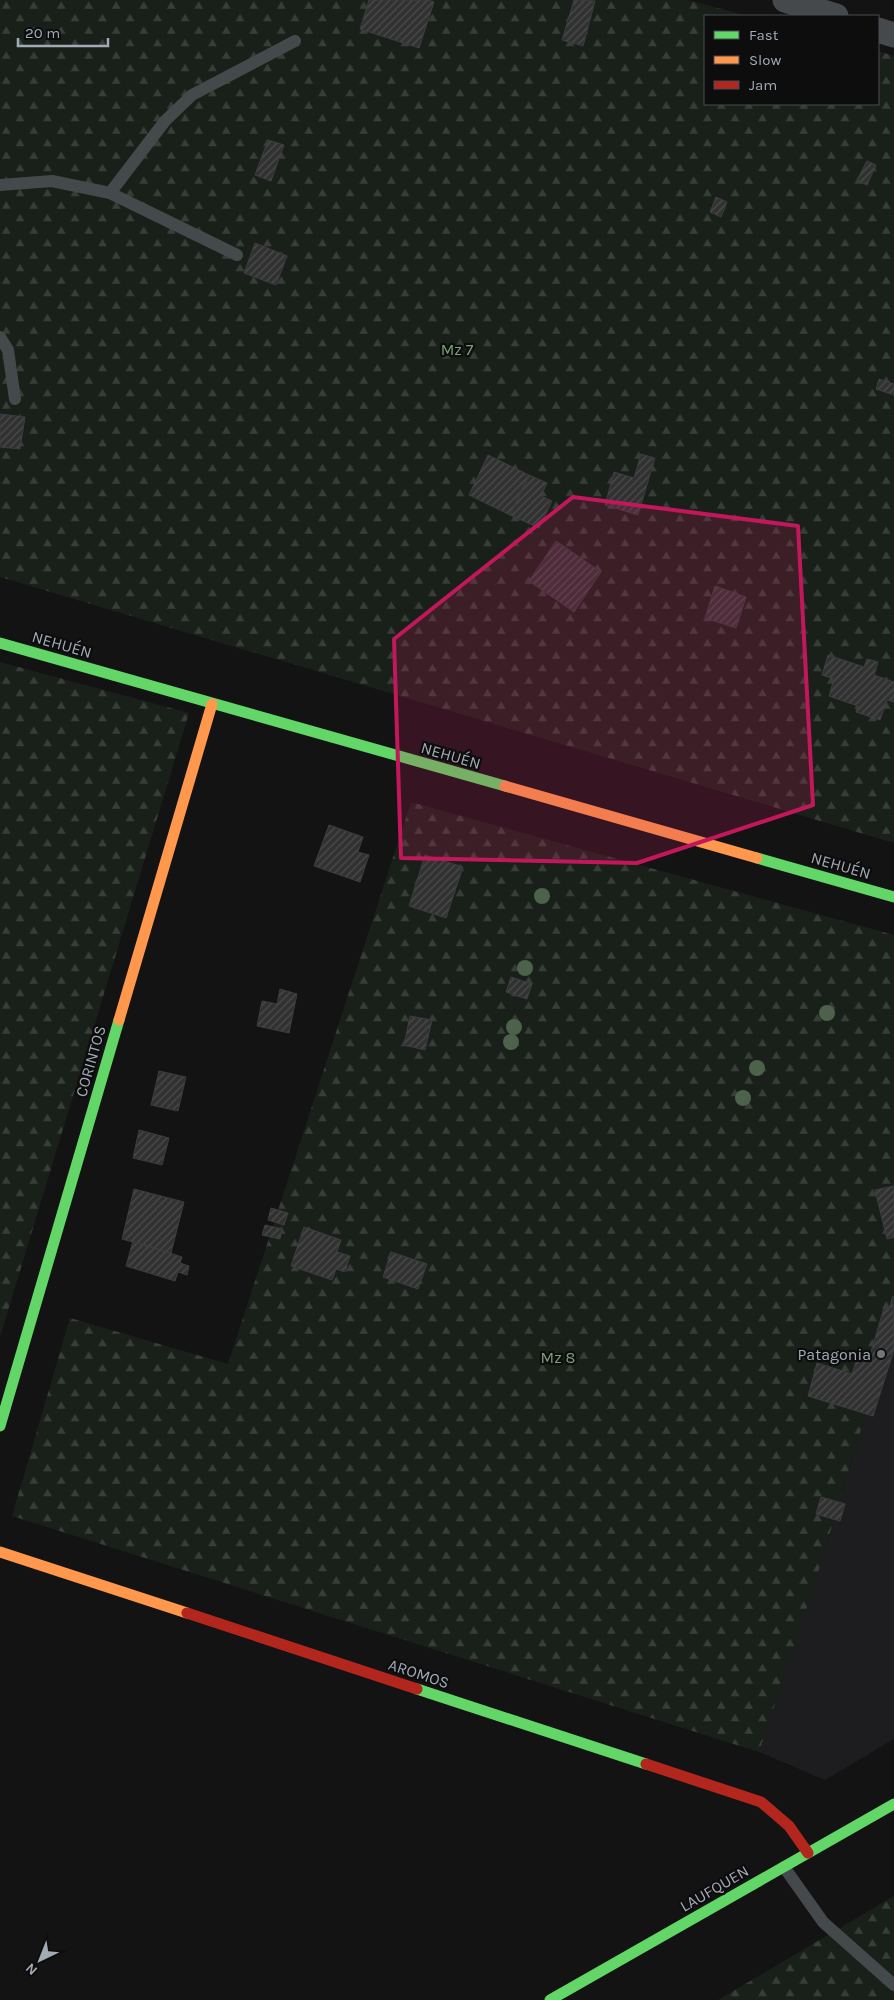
<svg xmlns="http://www.w3.org/2000/svg" width="894" height="2000" font-family="Karla,sans-serif">
	<style>
		.built { fill: #1d1d1f }
		.forest { fill: url(#forest-firs) }
		.building { fill: url(#building-hatch); stroke: #3b3d3f }
		.lines { fill: none; stroke-linecap: round; stroke-linejoin: round }
		.lane { stroke: #46494c; stroke-width: 12 }
		.street { stroke: #46494c; stroke-width: 25 }
		.fast { stroke: #63d668; stroke-width: 11 }
		.slow { stroke: #ff974d; stroke-width: 11 }
		.jam { stroke: #b3261e; stroke-width: 11 }
		.tree { fill: #4c624a }
		.marked { fill: #c2185b; fill-opacity: 0.2; stroke: #c2185b; stroke-width: 4; stroke-linejoin: round }
		.poi-dot { fill: #70767c; stroke: #0d0d0e; stroke-width: 2 }
		.labels { text-anchor: middle; stroke-width: 4.5; stroke-linejoin: round; paint-order: stroke }
		.park-label { font-size: 16px; fill: #7ba277; stroke: #0d0d0e }
		.street-label { font-size: 16px; fill: #a2abb5; stroke: #0d0d0e }
		.poi-label { font-size: 16px; fill: #a2abb5; stroke: #0d0d0e; text-anchor: end }
	</style>
	<defs>
		<pattern id="forest-firs" width="22" height="20" patternUnits="userSpaceOnUse" patternTransform="scale(1.25)"><rect width="22" height="20" fill="#192019"/><path d="M5 1l3.5 6h-7zM16 11l3.5 6h-7z" fill="#373e38"/></pattern>
		<pattern id="building-hatch" width="6" height="6" patternUnits="userSpaceOnUse" patternTransform="scale(1.25)"><rect width="6" height="6" fill="#313132"/><path d="M-1 1l2-2M0 6l6-6M5 7l2-2" fill="none" stroke="#4c4c4d"/></pattern>
	</defs>
	<rect width="100%" height="100%" fill="#131313"/>
	<path class="built" d="M 894,1320 L 894,1739 L 825,1780 L 759,1752 L 814,1586 Z"/>
	<path class="forest" d="M 0,0 L 688,0 L 748,16 L 705,16 L 705,104 L 878,104 L 878,51 L 894,56 L 894,843 L 0,577 Z
		M 0,662 L 189,713 L 0,1337 Z
		M 411,802 L 894,935 L 894,1320 L 814,1586 L 759,1752 L 12,1516 L 70,1318 L 228,1364 Z
		M 894,1896 L 894,2000 L 718,2000 Z"/>
	<path class="building" d="M 369,0 L 428,0 L 434,2 L 419,48 L 360,29 Z
		M 574,0 L 595,1 L 583,46 L 562,40 Z
		M 268,140 L 284,145 L 271,181 L 255,175 Z
		M 867,161 L 876,165 L 867,185 L 857,180 Z
		M 716,197 L 727,202 L 721,217 L 710,212 Z
		M 255,243 L 287,256 L 276,285 L 244,273 Z
		M 879,379 L 894,384 L 894,395 L 876,389 Z
		M 0,414 L 25,417 L 20,449 L 0,447 Z
		M 641,454 L 655,458 L 638,515 L 605,505 L 614,472 L 634,478 Z
		M 488,455 L 529,475 L 510,515 L 469,495 Z
		M 529,475 L 547,483 L 541,496 L 552,501 L 539,528 L 510,515 Z
		M 556,541 L 601,572 L 574,612 L 529,581 Z
		M 715,586 L 746,597 L 736,628 L 705,618 Z
		M 828,655 L 864,667 L 867,659 L 878,662 L 874,675 L 894,682 L 894,702 L 887,700 L 880,720 L 856,712 L 858,706 L 829,696 L 834,679 L 822,675 Z
		M 329,825 L 363,837 L 358,852 L 369,855 L 360,882 L 314,866 Z
		M 425,855 L 463,867 L 446,918 L 409,906 Z
		M 511,977 L 532,984 L 527,999 L 506,992 Z
		M 280,989 L 297,994 L 289,1033 L 257,1026 L 262,1001 L 277,1004 Z
		M 410,1016 L 432,1020 L 425,1050 L 404,1045 Z
		M 159,1071 L 186,1077 L 178,1111 L 151,1105 Z
		M 139,1130 L 169,1138 L 162,1165 L 133,1158 Z
		M 894,1186 L 894,1237 L 887,1239 L 875,1190 Z
		M 134,1189 L 184,1202 L 171,1253 L 122,1239 Z
		M 271,1208 L 288,1213 L 284,1225 L 268,1220 Z
		M 265,1225 L 282,1229 L 280,1239 L 262,1235 Z
		M 304,1227 L 341,1240 L 337,1252 L 350,1256 L 345,1272 L 336,1269 L 332,1280 L 291,1266 Z
		M 133,1241 L 182,1257 L 180,1263 L 189,1266 L 187,1275 L 178,1272 L 175,1281 L 126,1266 Z
		M 391,1252 L 427,1264 L 418,1289 L 383,1277 Z
		M 893,1296 L 894,1350 L 873,1416 L 808,1396 L 817,1363 L 852,1374 L 857,1358 L 868,1362 L 884,1308 L 889,1309 Z
		M 821,1497 L 845,1504 L 840,1521 L 816,1514 Z"/>
	<g class="lines">
		<path class="lane" d="M 0,185 L 52,181 L 110,193 L 237,255
			M 110,193 L 165,121 L 192,95 L 295,41
			M 0,337 L 8,350 L 15,399
			M 784,1867 L 823,1922 L 894,1985"/>
		<path class="street" d="M 785,0 L 836,16
			M 878,30 L 894,35"/>
		<path class="fast" d="M 0,643 L 505,786
			M 757,858 L 894,897
			M 0,1426 L 119,1020
			M 417,1689 L 646,1764
			M 550,2000 L 894,1804"/>
		<path class="slow" d="M 505,786 L 757,858
			M 119,1020 L 212,704
			M 0,1552 L 187,1613"/>
		<path class="jam" d="M 187,1613 L 417,1689
			M 646,1764 L 761,1802 L 789,1826 L 808,1853"/>
	</g>
	<g class="tree">
		<circle cx="542" cy="896" r="8"/>
		<circle cx="525" cy="968" r="8"/>
		<circle cx="827" cy="1013" r="8"/>
		<circle cx="514" cy="1027" r="8"/>
		<circle cx="511" cy="1042" r="8"/>
		<circle cx="757" cy="1068" r="8"/>
		<circle cx="743" cy="1098" r="8"/>
	</g>
	<path class="marked" d="M 573,497 L 798,526 L 813,805 L 637,863 L 401,858 L 394,639 Z"/>
	<circle class="poi-dot" cx="881" cy="1354" r="5"/>
	<g class="labels">
		<g class="park-label">
			<text x="457" y="355">Mz 7</text>
			<text x="558" y="1363">Mz 8</text>
		</g>
		<g class="street-label">
			<text transform="translate(62 644) rotate(16)" y="6">NEHUÉN</text>
			<text transform="translate(451 755) rotate(16)" y="6">NEHUÉN</text>
			<text transform="translate(841 865) rotate(16)" y="6">NEHUÉN</text>
			<text transform="translate(90 1061) rotate(-74)" y="6">CORINTOS</text>
			<text transform="translate(419 1673) rotate(18)" y="6">AROMOS</text>
			<text transform="translate(714 1888) rotate(-30)" y="6">LAUFQUEN</text>
		</g>
		<g class="poi-label">
			<text x="871" y="1360">Patagonia</text>
		</g>
	</g>
	<rect x="704" y="15" width="175" height="90" fill="#0d0d0e" stroke="#494c51"/>
	<rect x="714" y="31" width="25" height="8" fill="#63d668" stroke="#494c51"/>
	<text x="749" y="40" font-size="15" fill="#a2abb5">Fast</text>
	<rect x="714" y="56" width="25" height="8" fill="#ff974d" stroke="#494c51"/>
	<text x="749" y="65" font-size="15" fill="#a2abb5">Slow</text>
	<rect x="714" y="81" width="25" height="8" fill="#b3261e" stroke="#494c51"/>
	<text x="749" y="90" font-size="15" fill="#a2abb5">Jam</text>
	<g transform="translate(40 1960) rotate(223)" stroke="#0d0d0e" stroke-width="4" paint-order="stroke">
	<path d="M0-4L9 19L0 12L-9 19Z" fill="#a2abb5"/>
	<text y="-8" font-size="14" font-weight="bold" text-anchor="middle" fill="#a2abb5">N</text>
	</g>
	<path d="M18 38v8h90v-8" fill="none" stroke="#a2abb5" stroke-width="2.5"/>
	<text x="25" y="38" font-size="15" fill="#a2abb5" stroke="#0d0d0e" stroke-width="4" paint-order="stroke">20 m</text>
</svg>
